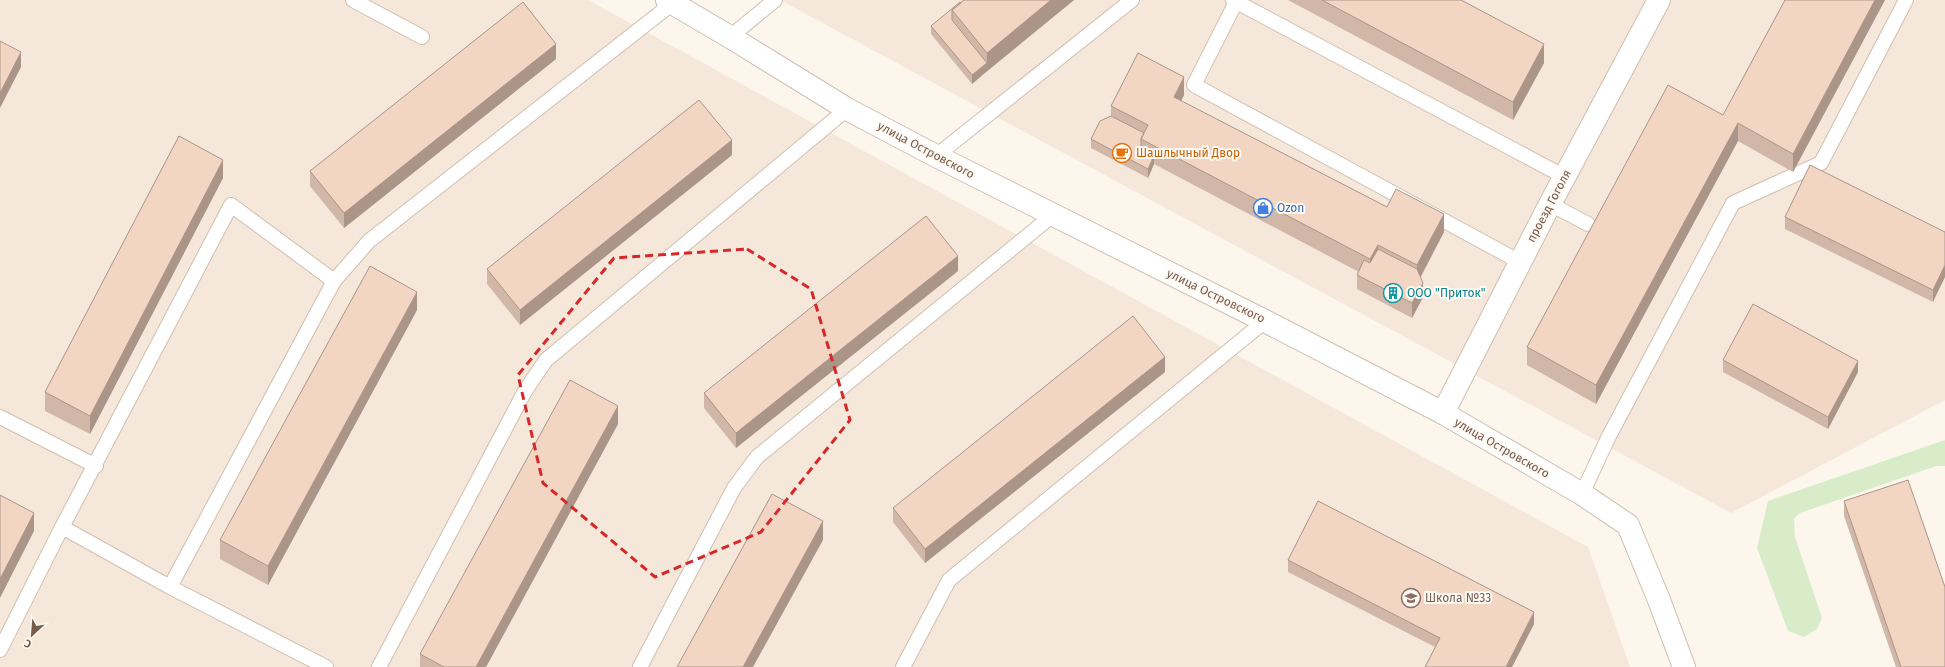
<svg xmlns="http://www.w3.org/2000/svg" width="1945" height="667" font-family="'Fira Sans',sans-serif">
	<style>
		.residential { fill: #f5e8da }
		.green { fill: #d8ecc9 }
		.lines { fill: none; stroke-linecap: round; stroke-linejoin: round }
		.service-casing { stroke: #d1beb0; stroke-width: 16 }
		.minor-casing { stroke: #d1beb0; stroke-width: 24 }
		.tertiary-casing { stroke: #d1beb0; stroke-width: 24 }
		.service { stroke: #fff; stroke-width: 14 }
		.minor { stroke: #fff; stroke-width: 22 }
		.tertiary { stroke: #fff; stroke-width: 22 }
		.wall { fill: #d1b7a8 }
		.shaded-wall { fill: #aa9588 }
		.building { fill: #f3d5c3; stroke: #aa9588 }
		.marked { fill: none; stroke: #d62828; stroke-width: 3; stroke-dasharray: 8 5; stroke-linejoin: round }
		.labels { text-anchor: middle; stroke-width: 4; stroke-linejoin: round; paint-order: stroke }
		.street-label { font-size: 12px; fill: #7a5c4d; stroke: #fffaf3 }
		.food-label { font-size: 12px; fill: #c56008; stroke: #fffaf3; text-anchor: start }
		.shop-label { font-size: 12px; fill: #366cbe; stroke: #fffaf3; text-anchor: start }
		.culture-label { font-size: 12px; fill: #0d838f; stroke: #fffaf3; text-anchor: start }
		.education-label { font-size: 12px; fill: #785e54; stroke: #fffaf3; text-anchor: start }
	</style>
	<rect width="100%" height="100%" fill="#fdf6ec"/>
	<path class="residential" d="M 0,0 L 588,0 L 1588,547 L 1630,667 L 0,667 Z
		M 780,0 L 1945,0 L 1945,400 L 1731,513 Z"/>
	<path class="green" d="M 1945,440 L 1945,466 L 1936,466 L 1800,513 L 1794,519 L 1795,537 L 1822,618 L 1817,629 L 1804,637 L 1788,631 L 1757,548 L 1768,501 Z"/>
	<g class="lines">
		<defs>
			<path id="service" d="M 353,0 L 422,37
				M 1233,0 L 1565,177
				M 1236,2 L 1194,85 L 1520,262
				M 730,37 L 775,0
				M 936,156 L 1132,0
				M 1550,204 L 1588,224
				M 0,417 L 96,466
				M 1582,494 L 1608,438 L 1733,203 L 1821,163 L 1906,0
				M 170,587 L 334,281 L 369,241 L 673,3
				M 0,650 L 62,527
				M 326,667 L 170,587 L 62,527 L 231,205 L 334,281
				M 379,667 L 525,391 L 546,360 L 847,109
				M 640,667 L 734,488 L 757,457 L 1053,215
				M 903,667 L 949,580 L 1265,321"/>
			<path id="minor" d="M 1443,413 L 1550,204 L 1659,0"/>
			<path id="tertiary" d="M 667,0 L 730,37 L 847,109 L 936,156 L 1265,321 L 1443,413 L 1582,494 L 1628,525 L 1659,600 L 1684,667"/>
		</defs>
		<use href="#service" class="service-casing"/>
		<use href="#minor" class="minor-casing"/>
		<use href="#tertiary" class="tertiary-casing"/>
		<use href="#service" class="service"/>
		<use href="#minor" class="minor"/>
		<use href="#tertiary" class="tertiary"/>
	</g>
	<path class="wall" d="M 964,0 L 1074,0 L 972,84 L 931,34 L 931,26 Z
		M 1288,0 L 1461,0 L 1544,63 L 1513,120 Z
		M 1785,0 L 1885,0 L 1793,172 L 1738,141 L 1596,404 L 1527,365 L 1527,347 L 1723,115 Z
		M 556,59 L 344,228 L 310,186 L 310,171 Z
		M 1184,95 L 1181,101 L 1387,207 L 1444,232 L 1421,277 L 1423,297 L 1412,318 L 1357,289 L 1357,275 L 1359,272 L 1154,164 L 1148,178 L 1091,148 L 1091,139 L 1111,116 L 1111,106 Z
		M 732,155 L 520,325 L 487,284 L 487,269 Z
		M 223,178 L 90,434 L 45,411 L 45,392 Z
		M 1785,217 L 1945,232 L 1933,302 L 1785,229 Z
		M 958,271 L 736,448 L 704,408 L 704,393 Z
		M 417,310 L 268,585 L 220,559 L 220,540 Z
		M 1723,360 L 1858,372 L 1828,429 L 1723,372 Z
		M 1165,372 L 925,563 L 893,522 L 893,508 Z
		M 618,424 L 486,667 L 420,667 L 420,654 Z
		M 1844,501 L 1945,667 L 1896,667 L 1844,516 Z
		M 1288,560 L 1534,624 L 1512,667 L 1425,667 L 1435,647 L 1288,572 Z"/>
	<path class="shaded-wall" d="M 1051,0 L 1074,0 L 987,71 L 987,53 Z
		M 1875,0 L 1885,0 L 1793,172 L 1793,154 Z
		M 556,44 L 556,59 L 344,228 L 344,213 Z
		M 1544,44 L 1544,63 L 1513,120 L 1513,102 Z
		M 21,52 L 21,67 L 0,108 L 0,93 Z
		M 987,63 L 987,71 L 972,84 L 972,75 Z
		M 1184,77 L 1184,95 L 1174,115 L 1174,97 Z
		M 1738,123 L 1738,141 L 1596,404 L 1596,385 Z
		M 732,140 L 732,155 L 520,325 L 520,310 Z
		M 1154,156 L 1154,164 L 1148,178 L 1148,169 Z
		M 223,160 L 223,178 L 90,434 L 90,416 Z
		M 1444,214 L 1444,232 L 1417,283 L 1417,265 Z
		M 1378,245 L 1378,263 L 1370,278 L 1370,259 Z
		M 958,256 L 958,271 L 736,448 L 736,433 Z
		M 1945,265 L 1945,277 L 1933,302 L 1933,290 Z
		M 1423,283 L 1423,297 L 1412,318 L 1412,303 Z
		M 417,292 L 417,310 L 268,585 L 268,566 Z
		M 1165,357 L 1165,372 L 925,563 L 925,549 Z
		M 1858,361 L 1858,372 L 1828,429 L 1828,417 Z
		M 618,406 L 618,424 L 486,667 L 476,667 Z
		M 34,513 L 34,531 L 0,598 L 0,579 Z
		M 823,521 L 823,540 L 753,667 L 743,667 Z
		M 1534,612 L 1534,624 L 1512,667 L 1506,667 Z"/>
	<path class="building" d="M 964,0 L 1051,0 L 987,53 L 952,10 Z
		M 1322,0 L 1461,0 L 1544,44 L 1513,102 Z
		M 1785,0 L 1875,0 L 1793,154 L 1738,123 L 1596,385 L 1527,347 L 1668,85 L 1723,115 Z
		M 523,2 L 556,44 L 344,213 L 310,171 Z
		M 960,2 L 961,3 L 952,10 L 952,20 L 987,63 L 972,75 L 931,26 Z
		M 0,41 L 21,52 L 0,93 Z
		M 1138,53 L 1184,77 L 1174,97 L 1387,207 L 1396,189 L 1444,214 L 1417,265 L 1378,245 L 1370,259 L 1141,139 L 1148,125 L 1111,106 Z
		M 699,100 L 732,140 L 520,310 L 487,269 Z
		M 1111,116 L 1144,133 L 1141,139 L 1141,149 L 1154,156 L 1148,169 L 1091,139 L 1100,121 Z
		M 179,136 L 223,160 L 90,416 L 45,392 Z
		M 1810,165 L 1945,232 L 1945,265 L 1933,290 L 1785,217 Z
		M 926,216 L 958,256 L 736,433 L 704,393 Z
		M 1378,249 L 1417,269 L 1423,283 L 1412,303 L 1357,275 L 1364,260 L 1370,263 Z
		M 370,266 L 417,292 L 268,566 L 220,540 Z
		M 1753,304 L 1858,361 L 1828,417 L 1723,360 Z
		M 1133,316 L 1165,357 L 925,549 L 893,508 Z
		M 570,380 L 618,406 L 476,667 L 444,667 L 420,654 Z
		M 1908,480 L 1945,587 L 1945,667 L 1901,667 L 1844,501 Z
		M 772,494 L 823,521 L 743,667 L 677,667 Z
		M 0,495 L 34,513 L 0,579 Z
		M 1318,501 L 1534,612 L 1506,667 L 1425,667 L 1440,638 L 1288,560 Z"/>
	<path class="marked" d="M 747,249 L 811,289 L 850,420 L 761,532 L 655,577 L 543,483 L 518,375 L 614,258 Z"/>
	<defs>
		<symbol id="cafe-ring" viewBox="-11 -11 22 22"><circle r="9.5" fill="#fffaf3" stroke="#e8710a" stroke-width="1.5"/><path d="M-5.5-4.5H6V0H3Q3 3.5 0 3.5H-2.5Q-5.5 3.5-5.5 0ZM3-3.2v2h1.7v-2ZM-6 4.5H4V6H-6Z" fill="#e8710a"/></symbol>
		<symbol id="shop-ring" viewBox="-11 -11 22 22"><circle r="9.5" fill="#fffaf3" stroke="#3f7fe0" stroke-width="1.5"/><path d="M-5-2.5h2.3a2.7 3.5 0 0 1 5.4 0H5L5.5 6h-11ZM-1.5-2.5h3a1.5 2.3 0 0 0-3 0Z" fill="#3f7fe0"/></symbol>
		<symbol id="building-ring" viewBox="-11 -11 22 22"><circle r="9.5" fill="#fffaf3" stroke="#0f9aa8" stroke-width="1.5"/><path d="M-4-6H4V6H1V3H-1V6H-4ZM-2.5-4.3h1.7v1.8h-1.7ZM.8-4.3h1.7v1.8H.8ZM-2.5-1h1.7V.8h-1.7ZM.8-1h1.7V.8H.8Z" fill="#0f9aa8"/></symbol>
		<symbol id="school-ring" viewBox="-11 -11 22 22"><circle r="9.5" fill="#fffaf3" stroke="#8d6e63" stroke-width="1.5"/><path d="M0-5L7-2L0 1L-7-2ZM-4 1L0 2.5L4 1V4Q0 6-4 4Z" fill="#8d6e63"/></symbol>
	</defs>
	<g fill-rule="evenodd">
		<use href="#cafe-ring" x="1111" y="142" width="22" height="22"/>
		<use href="#shop-ring" x="1252" y="197" width="22" height="22"/>
		<use href="#building-ring" x="1382" y="282" width="22" height="22"/>
		<use href="#school-ring" x="1400" y="587" width="22" height="22"/>
	</g>
	<g class="labels">
		<g class="street-label">
			<text transform="translate(926 150) rotate(28)" y="4">улица Островского</text>
			<text transform="translate(1549 206) rotate(-62)" y="4">проезд Гоголя</text>
			<text transform="translate(1216 296) rotate(26)" y="4">улица Островского</text>
			<text transform="translate(1502 448) rotate(30)" y="4">улица Островского</text>
		</g>
		<g class="food-label">
			<text x="1136" y="157">Шашлычный Двор</text>
		</g>
		<g class="shop-label">
			<text x="1277" y="212">Ozon</text>
		</g>
		<g class="culture-label">
			<text x="1407" y="297">ООО "Приток"</text>
		</g>
		<g class="education-label">
			<text x="1425" y="602">Школа №33</text>
		</g>
	</g>
	<g transform="translate(32 635) rotate(206)" stroke="#fffaf3" stroke-width="3" paint-order="stroke">
	<path d="M0-3L7 15L0 10L-7 15Z" fill="#7a5c4d"/>
	<text y="-6" font-size="11" font-weight="bold" text-anchor="middle" fill="#7a5c4d">С</text>
	</g>
</svg>
